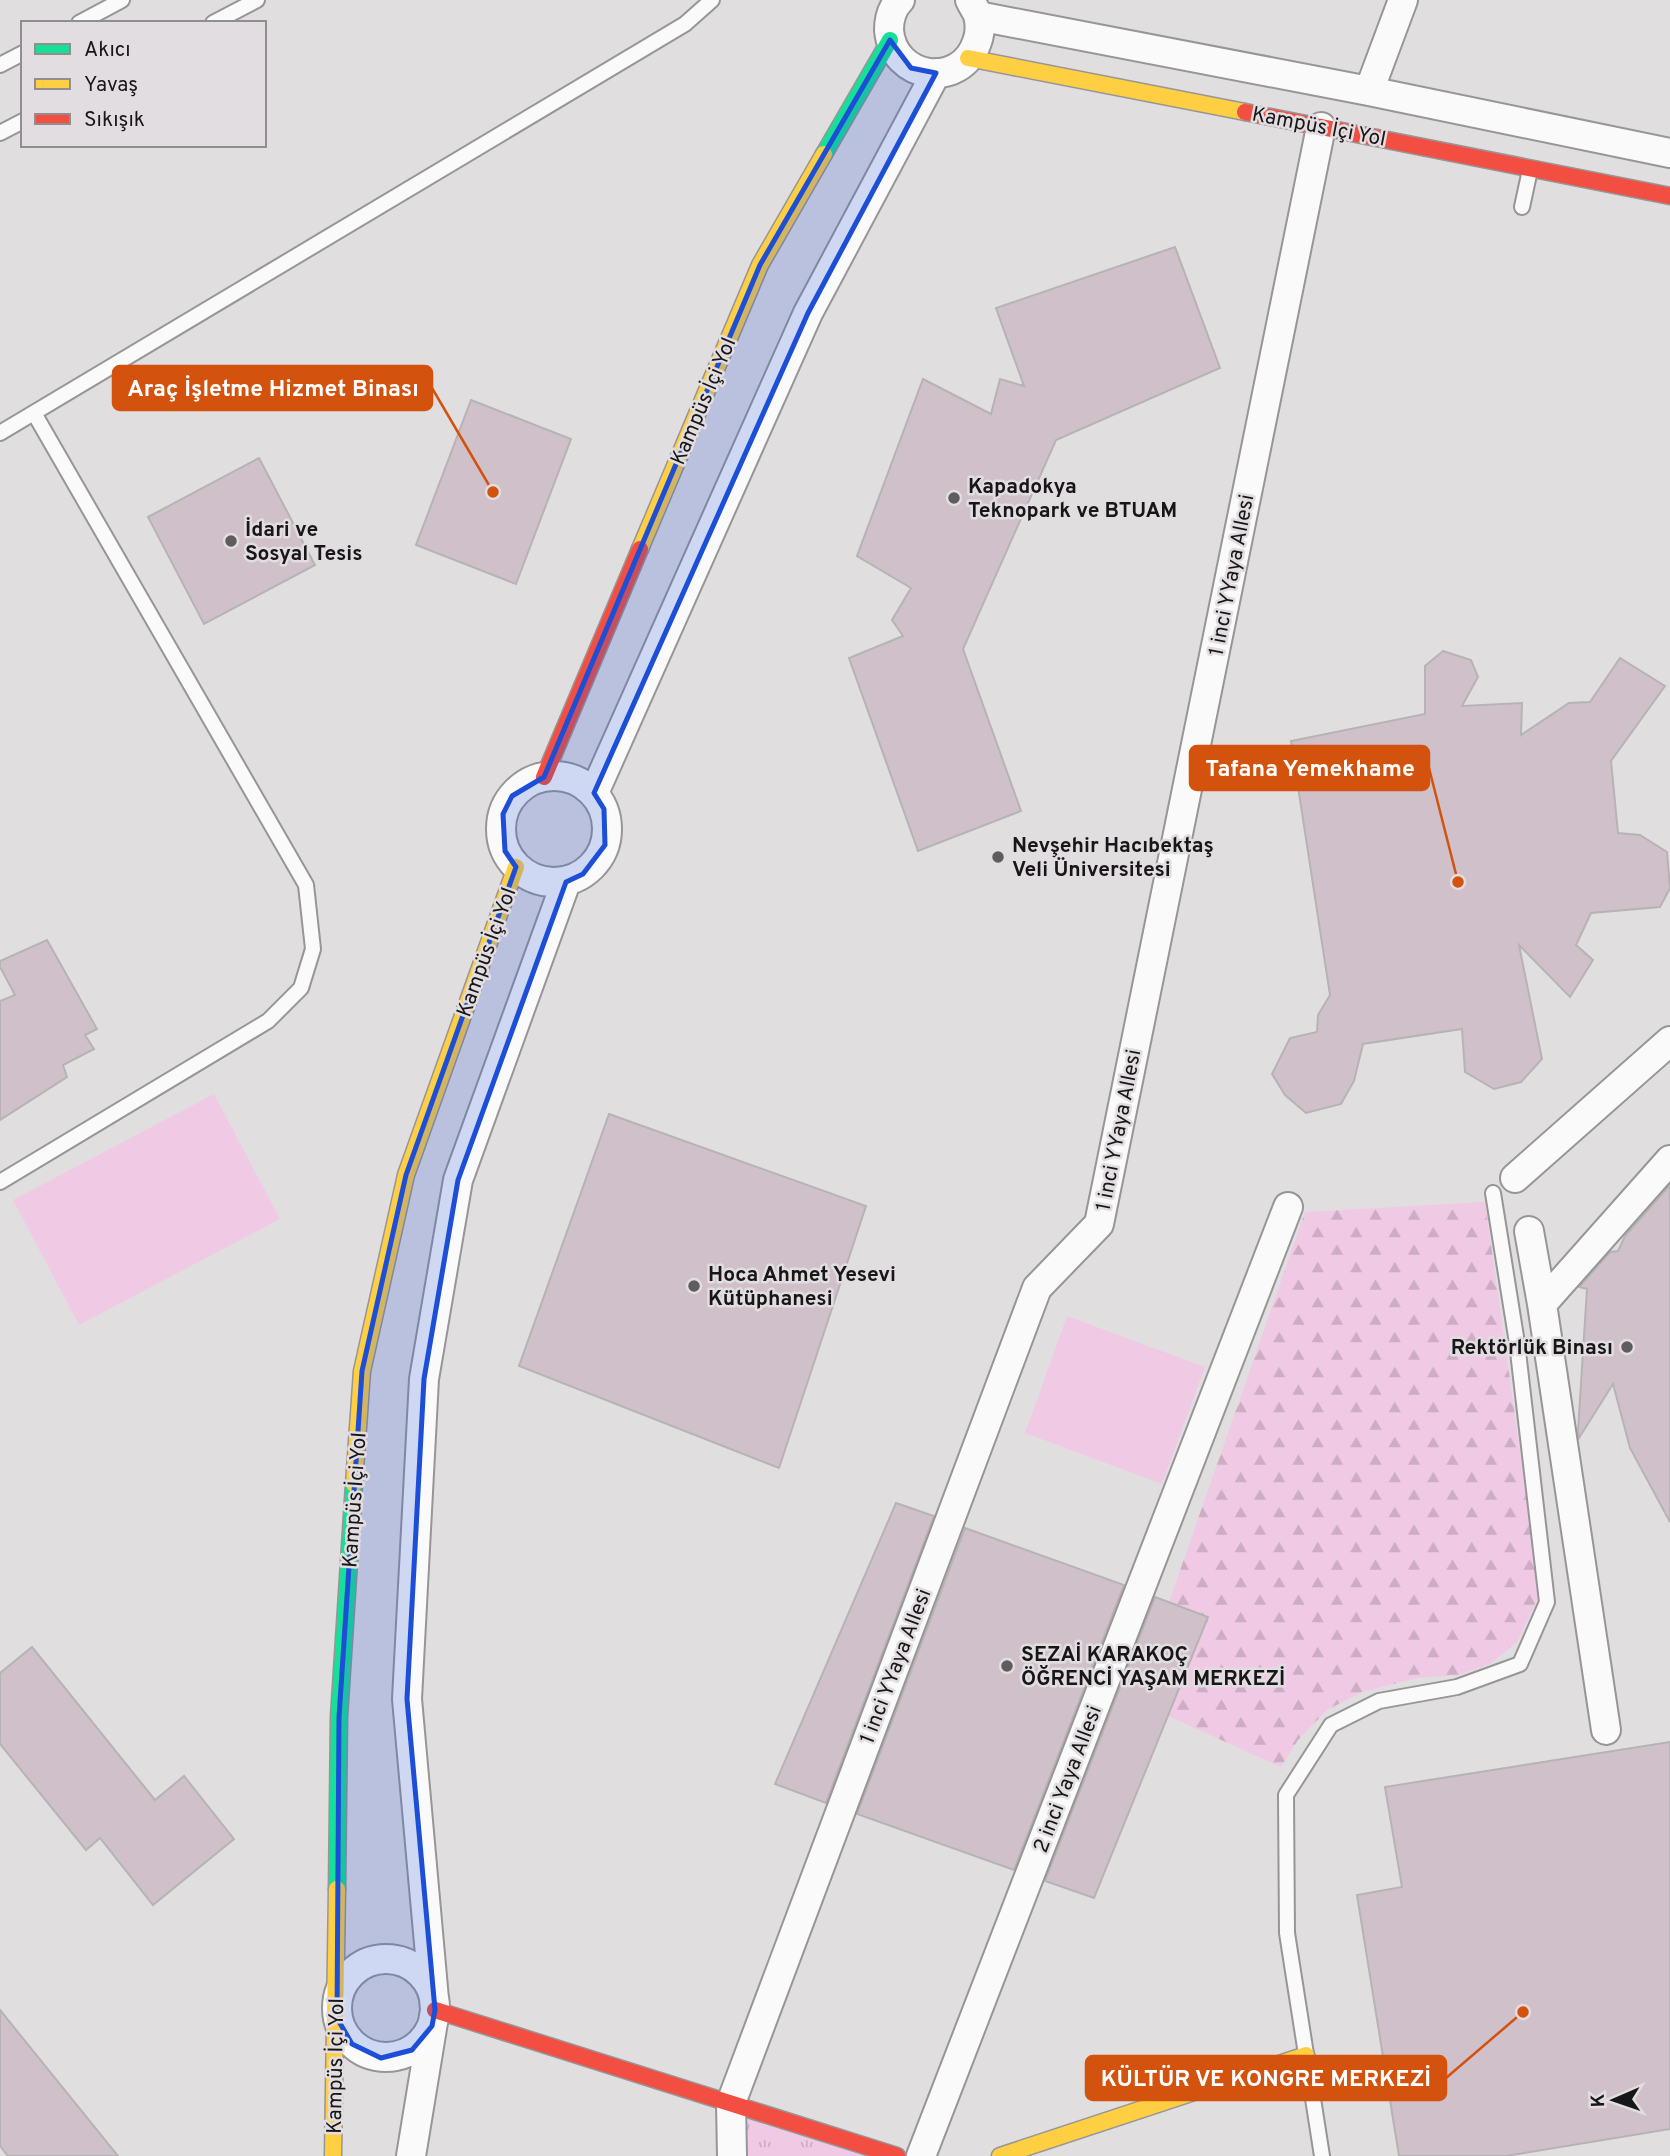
<svg xmlns="http://www.w3.org/2000/svg" width="1670" height="2156" font-family="Overpass,sans-serif">
	<style>
		.grass { fill: url(#grass-tufts) }
		.forest { fill: url(#forest-firs) }
		.garden { fill: #f0cae4 }
		.building { fill: #cfc0ca; stroke: #b6b3b5; stroke-width: 2 }
		.lines { fill: none; stroke-linecap: round; stroke-linejoin: round }
		.lane-casing { stroke: #989597; stroke-width: 18 }
		.street-casing { stroke: #989597; stroke-width: 32 }
		.fast-casing { stroke: #989597; stroke-width: 19 }
		.slow-casing { stroke: #989597; stroke-width: 19 }
		.jam-casing { stroke: #989597; stroke-width: 19 }
		.lane { stroke: #fafafa; stroke-width: 14 }
		.street { stroke: #fafafa; stroke-width: 28 }
		.fast { stroke: #16e098; stroke-width: 16 }
		.slow { stroke: #ffcf43; stroke-width: 16 }
		.jam { stroke: #f24e42; stroke-width: 16 }
		.marked { fill: #1d4ed8; fill-opacity: 0.2; stroke: #1d4ed8; stroke-width: 5; stroke-linejoin: round }
		.poi-dot { fill: #5e5c5d; stroke: #e2dde1; stroke-width: 2.5 }
		.labels { text-anchor: middle; stroke-width: 5; stroke-linejoin: round; paint-order: stroke }
		.street-label { font-size: 21px; fill: #181617; stroke: #e2dde1 }
		.poi-label { font-size: 21px; font-weight: bold; fill: #181617; stroke: #e2dde1; text-anchor: start }
		.leader { fill: none; stroke: #d3520d; stroke-width: 2.5 }
		.callout-dot { fill: #d3520d; stroke: #e2dde1; stroke-width: 2.5 }
		.callout { fill: #d3520d; stroke: #d3520d; stroke-width: 2.5 }
		.callout-label { font-size: 23px; text-anchor: middle; font-weight: bold; fill: #fff }
	</style>
	<defs>
		<pattern id="grass-tufts" width="24" height="20" patternUnits="userSpaceOnUse" patternTransform="scale(1.75)"><rect width="24" height="20" fill="#f0cae4"/><path d="M3 7l-1-3M5 7V3M7 7l1-3M15 17l-1-3M17 17v-4M19 17l1-3" fill="none" stroke="#cdadc3"/></pattern>
		<pattern id="forest-firs" width="22" height="20" patternUnits="userSpaceOnUse" patternTransform="scale(1.75)"><rect width="22" height="20" fill="#f0cae4"/><path d="M5 1l3.5 6h-7zM16 11l3.5 6h-7z" fill="#cdadc3"/></pattern>
	</defs>
	<rect width="100%" height="100%" fill="#e1dee0"/>
	<path class="grass" d="M 731,2103 L 897,2156 L 732,2156 Z"/>
	<path class="forest" d="M 1485,1202 L 1540,1594 L 1517,1642 L 1490,1664 L 1458,1675 L 1417,1678 L 1362,1692 L 1327,1710 L 1298,1740 L 1281,1767 L 1168,1716 L 1208,1617 L 1169,1602 L 1305,1212 Z"/>
	<path class="garden" d="M 214,1094 L 280,1219 L 79,1325 L 13,1200 Z
		M 1067,1316 L 1205,1367 L 1162,1484 L 1025,1433 Z"/>
	<path class="building" d="M 1175,247 L 1220,368 L 1056,440 L 963,649 L 1021,811 L 918,851 L 849,658 L 903,636 L 892,620 L 911,588 L 857,556 L 923,379 L 991,414 L 1000,379 L 1024,386 L 996,308 Z
		M 471,400 L 571,439 L 516,584 L 416,545 Z
		M 259,458 L 315,565 L 204,624 L 148,517 Z
		M 1443,651 L 1471,660 L 1478,677 L 1462,706 L 1522,703 L 1521,735 L 1569,703 L 1590,702 L 1620,658 L 1665,686 L 1611,761 L 1618,833 L 1640,835 L 1667,852 L 1670,888 L 1660,907 L 1591,913 L 1576,945 L 1593,960 L 1570,997 L 1519,945 L 1542,1059 L 1521,1082 L 1494,1089 L 1465,1072 L 1462,1029 L 1363,1044 L 1354,1081 L 1341,1104 L 1306,1113 L 1285,1095 L 1272,1074 L 1290,1038 L 1317,1032 L 1318,1015 L 1330,995 L 1291,741 L 1425,714 L 1425,666 Z
		M 47,940 L 97,1029 L 85,1035 L 94,1049 L 63,1065 L 67,1077 L 0,1120 L 0,1001 L 15,995 L 0,967 L 0,961 Z
		M 609,1114 L 866,1206 L 779,1468 L 519,1366 Z
		M 1670,1185 L 1670,1522 L 1630,1448 L 1613,1384 L 1579,1438 L 1578,1431 L 1587,1289 L 1579,1287 L 1610,1252 L 1618,1251 L 1625,1236 Z
		M 896,1503 L 934,1516 L 826,1803 L 775,1784 Z
		M 965,1528 L 1124,1585 L 1014,1870 L 857,1814 Z
		M 1155,1597 L 1208,1617 L 1094,1898 L 1045,1881 Z
		M 32,1647 L 155,1800 L 184,1776 L 234,1839 L 153,1905 L 100,1838 L 86,1850 L 0,1744 L 0,1673 Z
		M 1670,1742 L 1670,2129 L 1506,2156 L 1399,2156 L 1357,1895 L 1402,1887 L 1385,1787 Z
		M 0,2010 L 118,2156 L 8,2156 L 0,2146 Z"/>
	<g class="lines">
		<defs>
			<path id="lane" d="M 79,23 L 122,0
				M 213,23 L 257,0
				M 0,65 L 23,53
				M 0,133 L 23,121
				M 1522,207 L 1530,170
				M 0,433 L 685,24 L 712,0
				M 0,1182 L 268,1021 L 301,988 L 313,949 L 306,885 L 34,413
				M 1322,2156 L 1287,1933 L 1286,1795 L 1331,1725 L 1379,1701 L 1457,1687 L 1520,1664 L 1547,1602 L 1517,1343 L 1493,1193"/>
			<path id="street" d="M 900,0 C 892,8 889,19 889,30 C 893,80 961,90 977,42 C 980,34 980,23 978,15 C 976,10 972,5 970,0
				M 978,16 L 1369,91 L 1670,153
				M 1369,91 L 1403,0
				M501 829a53 53 0 1 1 106 0a53 53 0 1 1-106 0Z
				M 594,793 L 808,313 L 936,73
				M 1515,1178 L 1670,1041
				M 1529,1231 L 1542,1304
				M 1606,1730 L 1542,1304 L 1670,1160
				M337 2008a49 49 0 1 1 98 0a49 49 0 1 1-98 0Z
				M 411,2156 L 435,2010 L 407,1699 L 424,1379 L 458,1180 L 566,882
				M 732,2156 L 731,2103 L 1037,1288 L 1099,1224 L 1321,127
				M 921,2156 L 1288,1207"/>
			<path id="fast" d="M 824,154 L 890,40
				M 337,1889 L 339,1717 L 354,1484"/>
			<path id="slow" d="M 968,58 L 1245,112
				M 640,549 L 760,265 L 824,154
				M 354,1484 L 362,1371 L 406,1175 L 516,867
				M 333,2156 L 337,1889
				M 1000,2156 L 1306,2055"/>
			<path id="jam" d="M 1245,112 L 1670,196
				M 544,777 L 640,549
				M 435,2010 L 897,2156"/>
		</defs>
		<use href="#lane" class="lane-casing"/>
		<use href="#street" class="street-casing"/>
		<use href="#fast" class="fast-casing"/>
		<use href="#slow" class="slow-casing"/>
		<use href="#jam" class="jam-casing"/>
		<use href="#lane" class="lane"/>
		<use href="#street" class="street"/>
		<use href="#fast" class="fast"/>
		<use href="#slow" class="slow"/>
		<use href="#jam" class="jam"/>
	</g>
	<path class="marked" d="M 890,40 L 911,68 L 936,73 L 808,313 L 594,793 L 604,809 L 605,845 L 583,874 L 566,882 L 458,1180 L 424,1379 L 407,1699 L 435,2010 L 432,2026 L 412,2050 L 381,2058 L 352,2044 L 337,2018 L 339,1717 L 362,1371 L 406,1175 L 516,867 L 505,851 L 503,814 L 512,796 L 544,777 L 760,265 Z"/>
	<g class="poi-dot">
		<circle cx="954" cy="498" r="7"/>
		<circle cx="231" cy="541" r="7"/>
		<circle cx="998" cy="857" r="7"/>
		<circle cx="694" cy="1286" r="7"/>
		<circle cx="1627" cy="1347" r="7"/>
		<circle cx="1007" cy="1666" r="7"/>
	</g>
	<g class="labels">
		<g class="street-label">
			<text transform="translate(1319 126) rotate(11)" y="7">Kampüs İçi Yol</text>
			<text transform="translate(703 401) rotate(-67)" y="7">Kampüs İçi Yol</text>
			<text transform="translate(1231 575) rotate(-79)" y="7">1 inci YYaya Allesi</text>
			<text transform="translate(486 952) rotate(-70)" y="7">Kampüs İçi Yol</text>
			<text transform="translate(1118 1130) rotate(-79)" y="7">1 inci YYaya Allesi</text>
			<text transform="translate(354 1500) rotate(-86)" y="7">Kampüs İçi Yol</text>
			<text transform="translate(895 1666) rotate(-69)" y="7">1 inci YYaya Allesi</text>
			<text transform="translate(1067 1779) rotate(-69)" y="7">2 inci Yaya Allesi</text>
			<text transform="translate(335 2066) rotate(-89)" y="7">Kampüs İçi Yol</text>
		</g>
		<g class="poi-label">
			<text x="968" y="493">Kapadokya<tspan x="968" dy="24">Teknopark ve BTUAM</tspan></text>
			<text x="245" y="536">İdari ve<tspan x="245" dy="24">Sosyal Tesis</tspan></text>
			<text x="1012" y="852">Nevşehir Hacıbektaş<tspan x="1012" dy="24">Veli Üniversitesi</tspan></text>
			<text x="708" y="1281">Hoca Ahmet Yesevi<tspan x="708" dy="24">Kütüphanesi</tspan></text>
			<text x="1613" y="1354" text-anchor="end">Rektörlük Binası</text>
			<text x="1021" y="1661">SEZAİ KARAKOÇ<tspan x="1021" dy="24">ÖĞRENCİ YAŞAM MERKEZİ</tspan></text>
		</g>
	</g>
	<path class="leader" d="M493 492L432 388M1458 882L1429 768M1523 2012L1446 2078"/>
	<g class="callout-dot">
		<circle cx="493" cy="492" r="7"/>
		<circle cx="1458" cy="882" r="7"/>
		<circle cx="1523" cy="2012" r="7"/>
	</g>
	<g class="callout">
		<rect x="113" y="366" width="319" height="44" rx="7"/>
		<rect x="1190" y="746" width="239" height="44" rx="7"/>
		<rect x="1086" y="2056" width="360" height="44" rx="7"/>
	</g>
	<g class="callout-label">
		<text x="273" y="396">Araç İşletme Hizmet Binası</text>
		<text x="1310" y="776">Tafana Yemekhame</text>
		<text x="1266" y="2086">KÜLTÜR VE KONGRE MERKEZİ</text>
	</g>
	<rect x="21" y="21" width="245" height="126" fill="#e2dde1" stroke="#918d90" stroke-width="2"/>
	<rect x="35" y="44" width="35" height="10" fill="#16e098" stroke="#918d90" stroke-width="2"/>
	<text x="84" y="56" font-size="21" fill="#181617">Akıcı</text>
	<rect x="35" y="79" width="35" height="10" fill="#ffcf43" stroke="#918d90" stroke-width="2"/>
	<text x="84" y="91" font-size="21" fill="#181617">Yavaş</text>
	<rect x="35" y="114" width="35" height="10" fill="#f24e42" stroke="#918d90" stroke-width="2"/>
	<text x="84" y="126" font-size="21" fill="#181617">Sıkışık</text>
	<g transform="translate(1614 2100) rotate(268)" stroke="#e2dde1" stroke-width="5" paint-order="stroke">
	<path d="M0-5L12 26L0 18L-12 26Z" fill="#181617"/>
	<text y="-10" font-size="19" font-weight="bold" text-anchor="middle" fill="#181617">K</text>
	</g>
</svg>
